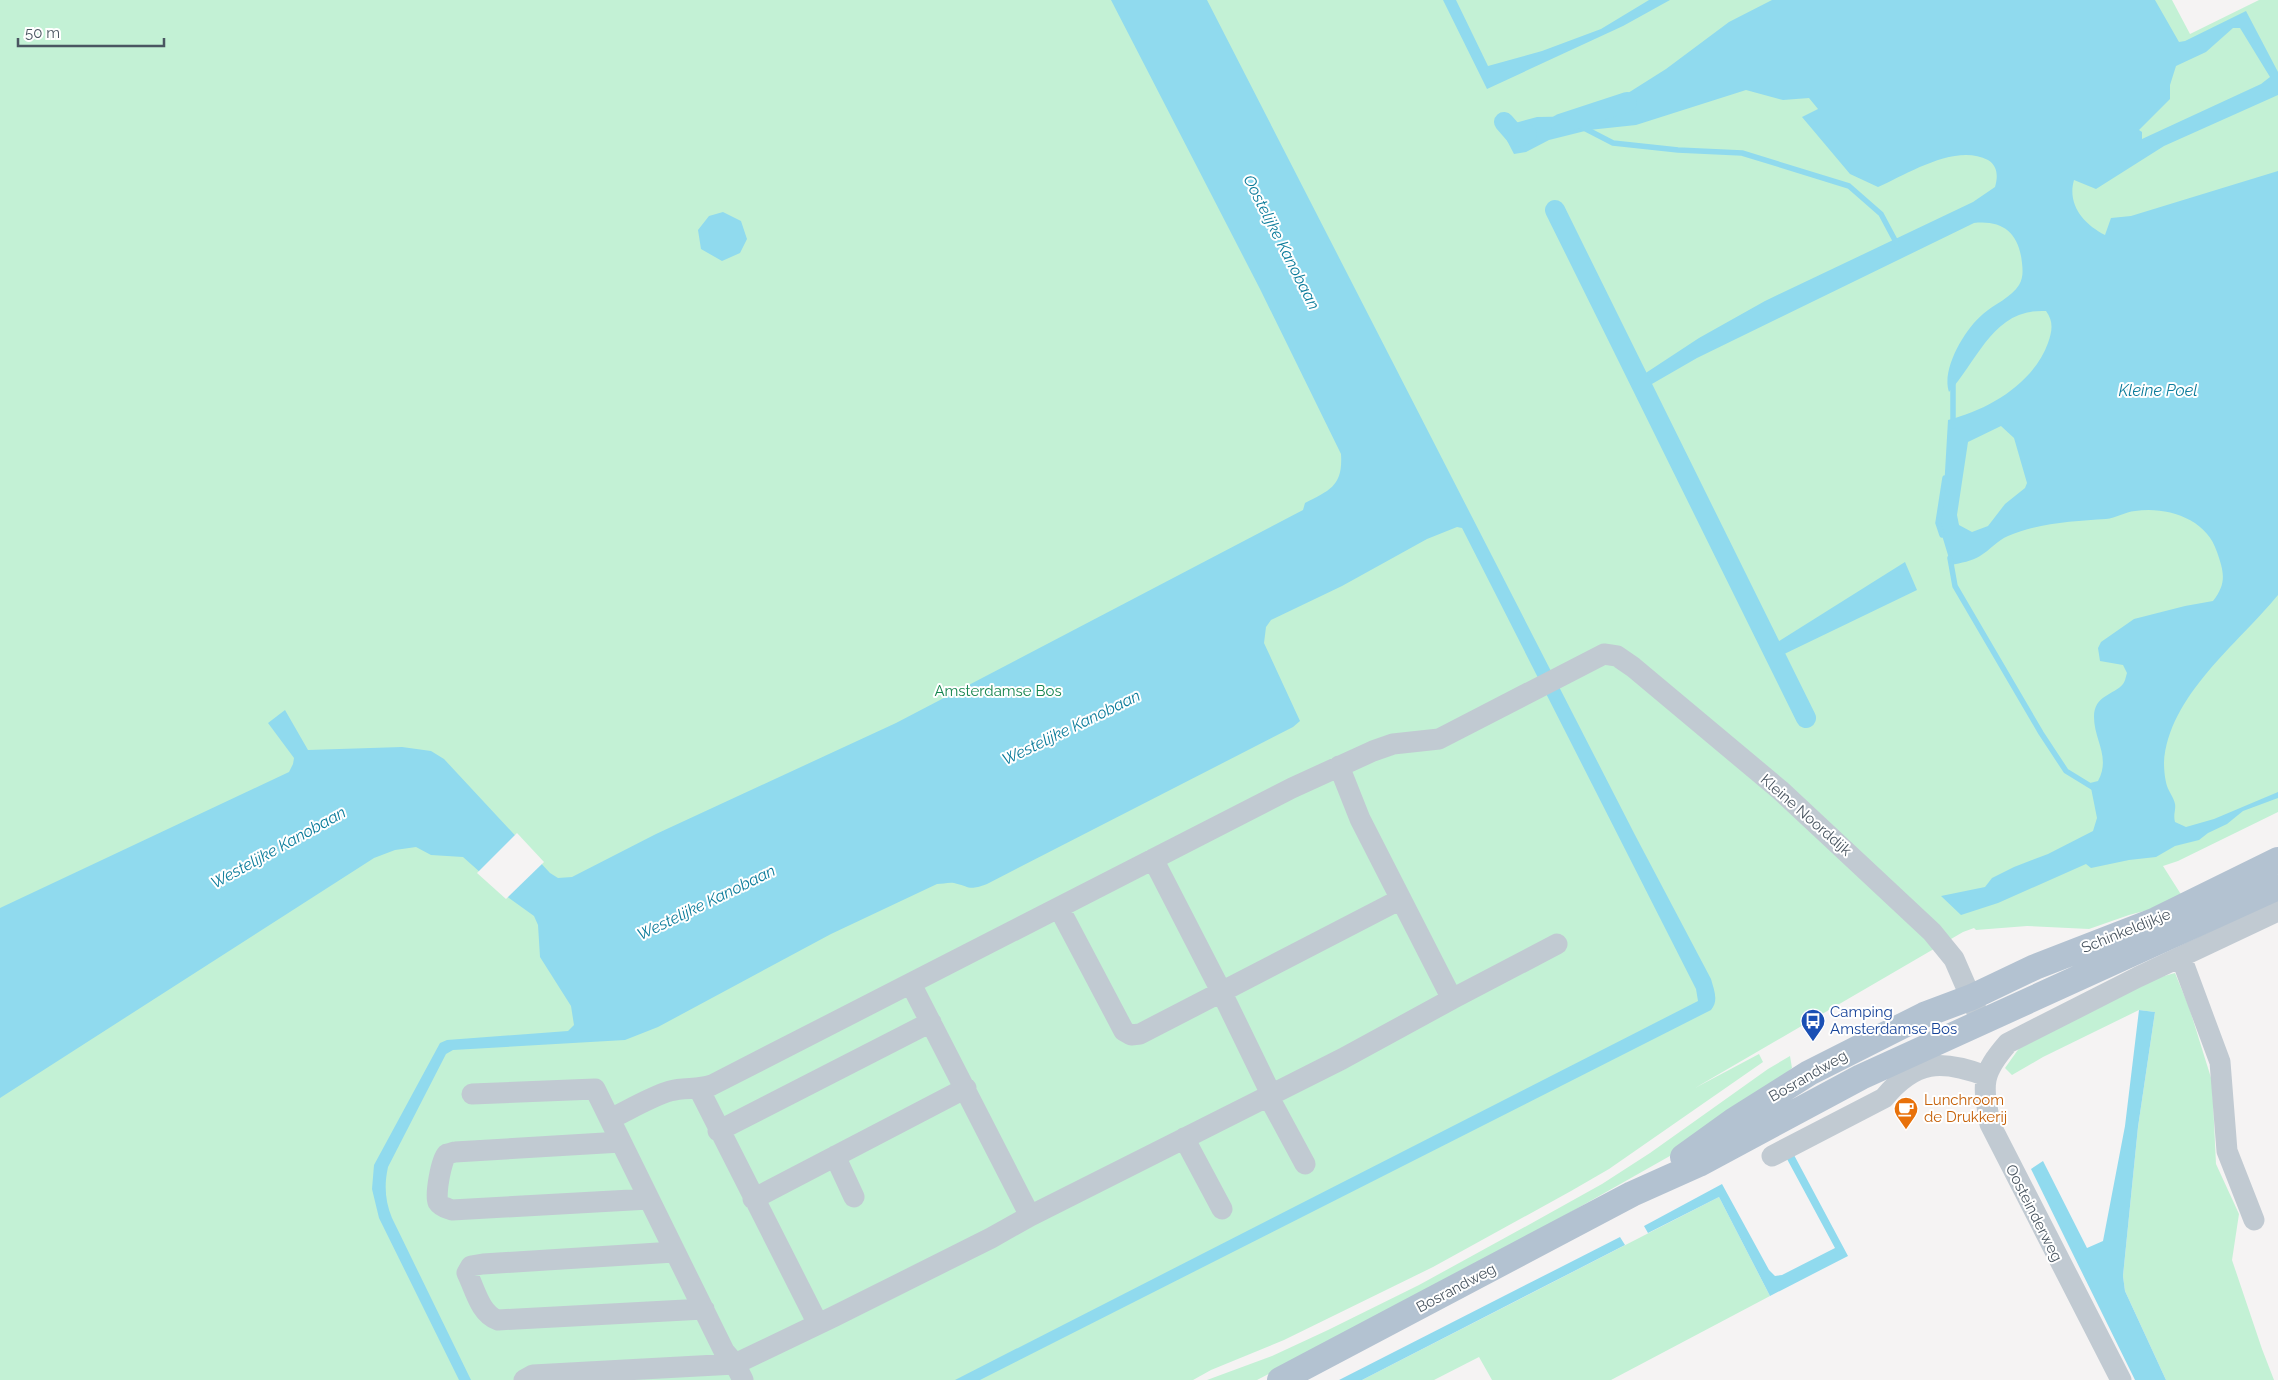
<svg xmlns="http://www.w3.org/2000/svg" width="2278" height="1380" font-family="Raleway,sans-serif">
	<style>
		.green { fill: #c3f1d5 }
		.water { fill: #90daee; fill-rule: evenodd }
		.pier { fill: #f5f3f3 }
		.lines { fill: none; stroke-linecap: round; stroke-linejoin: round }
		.stream { stroke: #90daee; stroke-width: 5.5 }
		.canal { stroke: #90daee; stroke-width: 20 }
		.minor { stroke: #c1cad2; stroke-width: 21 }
		.major { stroke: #b3c2d1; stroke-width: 26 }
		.labels { text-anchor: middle; stroke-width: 4; stroke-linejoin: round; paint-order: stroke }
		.park-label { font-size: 15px; fill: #17864f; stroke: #fff }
		.street-label { font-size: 15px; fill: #4a5661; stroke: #fff }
		.transit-label { font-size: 15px; fill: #164399; stroke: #fff; text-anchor: start }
		.food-label { font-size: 15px; fill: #c56008; stroke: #fff; text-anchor: start }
		.water-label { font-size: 16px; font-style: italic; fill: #0c7c9b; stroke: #fff }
	</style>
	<rect width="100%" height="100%" fill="#f5f3f3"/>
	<path class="green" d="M 0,0 L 2172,0 L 2190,34 L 2259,0 L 2278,0 L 2278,812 L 2178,861 L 2163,866 L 2182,896 L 2167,905 L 2129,915 L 2089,929 L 2027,926 L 1976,930 L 1974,928 L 1963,932 L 1695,1088 L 1759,1054 L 1763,1062 L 1609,1169 L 1571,1191 L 1433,1267 L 1284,1340 L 1211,1370 L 1193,1380 L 0,1380 Z
		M 2175,973 L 2189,1007 L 2212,1081 L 2216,1164 L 2239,1214 L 2232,1260 L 2262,1349 L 2274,1380 L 2166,1380 L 2125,1291 L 2123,1276 L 2138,1127 L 2155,1012 L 2139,1010 L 2043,1057 L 2012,1075 L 2005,1068 L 2020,1047 L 2146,981 Z
		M 1790,1056 L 1792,1068 L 1762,1094 L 1684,1148 L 1424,1295 L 1257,1380 L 1207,1380 L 1272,1356 L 1328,1330 L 1419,1285 L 1532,1223 L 1602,1184 L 1650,1153 L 1768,1069 Z
		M 1719,1197 L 1770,1296 L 1611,1380 L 1492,1380 L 1479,1357 L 1434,1380 L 1362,1380 Z"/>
	<path class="water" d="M 1111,0 L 1207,0 L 1635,835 L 1711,979 C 1714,990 1719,1001 1711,1010 L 980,1380 L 955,1380 L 1698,1001 L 1696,989 L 1462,528 L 1457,527 L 1427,539 L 1342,586 L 1271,620 L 1266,627 L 1264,643 L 1300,721 L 1293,727 L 987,884 C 968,891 971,887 954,883 C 949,882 942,884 937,884 L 831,934 L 658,1027 L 625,1040 L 453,1050 L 446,1054 L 388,1167 C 384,1185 385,1201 392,1218 L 471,1380 L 459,1380 L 379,1218 L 372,1189 L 374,1165 L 440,1043 L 447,1040 L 568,1031 L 574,1025 L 571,1006 L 540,957 L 538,925 L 534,916 L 509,898 L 463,857 L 431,855 L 416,847 L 395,850 L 374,858 L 0,1098 L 0,908 L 289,772 L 293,764 L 294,758 L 268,723 L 285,710 L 308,750 L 402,747 L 431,751 L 444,759 L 550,873 L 558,878 L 572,877 L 656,834 L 896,723 L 1303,510 L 1305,503 C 1331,490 1343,485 1341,454 L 1260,289 Z
		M 1443,0 L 1456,0 L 1488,66 L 1542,51 L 1601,29 L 1649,0 L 1670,0 L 1623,26 L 1487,89 Z
		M 1772,0 L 2155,0 L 2179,42 L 2185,41 L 2246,11 L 2278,72 L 2278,95 L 2164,146 L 2096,189 L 2074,180 C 2067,204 2083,224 2105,235 L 2111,218 L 2131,216 L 2278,171 L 2278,595 C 2238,644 2168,696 2164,763 C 2164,770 2165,780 2167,786 C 2169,792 2174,798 2175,804 C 2176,810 2173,815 2175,822 L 2186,827 L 2214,819 L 2278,792 L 2278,798 L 2243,811 L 2227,824 L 2208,833 L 2199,840 L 2175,846 L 2156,857 L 2129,860 L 2091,868 L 2086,864 L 1998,903 L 1961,915 L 1941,896 L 1985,887 L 1992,878 L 2014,867 L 2048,854 L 2093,831 L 2097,818 L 2090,783 L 2098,781 C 2111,757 2094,740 2094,717 C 2094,695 2114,695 2123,684 C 2125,682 2126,676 2127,673 L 2123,665 L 2100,661 L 2098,648 L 2101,642 L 2134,619 L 2185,606 L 2213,601 C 2227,583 2224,572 2217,552 C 2207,519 2167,506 2135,511 C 2125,512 2116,518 2106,519 C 2074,521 2038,523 2008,536 C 1998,540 1990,550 1980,556 C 1972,561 1961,563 1951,565 L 1941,532 L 1939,515 L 1944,489 L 1948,420 C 1988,410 2033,384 2048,343 C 2052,331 2054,322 2046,311 C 1993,308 1978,361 1949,392 C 1941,369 1965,329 1983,314 C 1993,305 2012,297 2019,285 C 2023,278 2023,272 2022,263 C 2019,233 2003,220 1974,223 L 1697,358 L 1638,392 L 1632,382 L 1699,338 L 1765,301 L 1973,202 L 1995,187 C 1998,177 1998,166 1988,160 C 1955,143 1908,174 1878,187 L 1850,174 L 1802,117 L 1818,109 L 1809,98 L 1783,100 L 1746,90 L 1636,125 L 1589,130 L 1549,140 L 1526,152 L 1514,154 L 1502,131 L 1504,126 L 1537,117 L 1596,116 L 1609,105 L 1666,69 L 1729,22 ZM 2233,28 L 2240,28 L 2270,77 L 2261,84 L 2142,139 L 2142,132 L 2139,130 L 2170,99 L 2170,85 L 2176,66 L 2206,52 ZM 2001,426 L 2014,438 L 2027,483 L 2025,488 L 2005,504 L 1988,526 L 1972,532 L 1959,525 L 1957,515 L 1968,442 Z
		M 723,212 L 741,221 L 747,239 L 740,253 L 722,261 L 701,249 L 698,230 L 709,216 Z
		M 1905,562 L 1917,590 L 1774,659 L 1768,648 Z
		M 2139,1010 L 2155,1012 L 2138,1127 L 2123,1276 L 2125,1291 L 2166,1380 L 2135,1380 L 2031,1169 L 2043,1161 L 2087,1248 L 2103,1241 L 2125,1126 Z
		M 1794,1155 L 1848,1256 L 1770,1296 L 1719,1197 L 1648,1233 L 1644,1226 L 1722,1184 L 1769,1270 L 1775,1276 L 1782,1275 L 1835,1248 L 1787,1159 Z
		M 1620,1237 L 1625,1245 L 1362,1380 L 1339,1380 Z"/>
	<path class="pier" d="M 517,833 L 544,862 L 506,899 L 477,873 Z"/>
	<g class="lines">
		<path class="stream" d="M 1582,127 L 1613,143 L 1678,150 L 1742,153 L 1849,186 L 1881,214 L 1897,244
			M 1953,381 L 1953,426
			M 1942,535 L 1938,523 L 1945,478
			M 1950,558 L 1955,586 L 2041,733 L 2066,771 L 2097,790"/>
		<path class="canal" d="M 1504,122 L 1517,137 L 1527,134
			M 1560,124 L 1627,102
			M 1555,210 L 1806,718"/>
		<path class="minor" d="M 1153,859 L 1221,991 L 1271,1094 L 1272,1103 L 1305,1164
			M 1059,908 L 1124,1031 L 1131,1035 L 1140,1034 L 1401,899
			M 2181,957 L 2220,1062 L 2227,1151 L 2254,1220
			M 911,984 L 1030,1216
			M 1452,999 L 1557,944
			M 699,1089 L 818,1324
			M 472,1094 L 595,1089 L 724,1351 L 735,1364 L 743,1380
			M 610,1119 C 629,1110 650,1097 670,1091 C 684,1087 698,1090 712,1085 L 1292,788 L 1373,751 L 1393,744 L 1439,739 L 1604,654 L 1617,656 L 1633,667 L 1780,790 L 1932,932 L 1954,959 L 1981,1021
			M 718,1131 L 931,1022
			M 1184,1138 L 1222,1209
			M 621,1142 L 455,1152 C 454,1152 448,1154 447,1154 C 441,1160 435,1195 438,1202 C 441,1207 447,1208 452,1210 L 649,1199
			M 835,1156 L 854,1197
			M 1772,1156 L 1884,1098 C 1915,1060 1941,1059 1986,1076
			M 753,1199 L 966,1088
			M 674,1252 L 483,1264 L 471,1266 L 467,1273 C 475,1289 480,1314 498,1320 L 704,1309
			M 524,1380 L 533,1375 L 735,1364 L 833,1317 L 991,1238 L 1030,1216 L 1342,1059 L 1452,999 L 1360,819 L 1339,766
			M 2121,1380 L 1990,1124 C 1983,1084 1980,1075 2008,1043 L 2138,977 L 2278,911"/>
		<path class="major" d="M 1683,1157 L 1733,1121 L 1809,1073 L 1924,1015 L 1972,997 L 2035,967 L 2156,920 L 2278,860
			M 1280,1380 L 1632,1194 L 1699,1164 L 1861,1077 L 2278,887"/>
	</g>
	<defs>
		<symbol id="bus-pin" viewBox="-11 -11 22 30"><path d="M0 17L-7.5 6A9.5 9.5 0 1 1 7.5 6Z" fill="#1a4fb4" stroke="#fff"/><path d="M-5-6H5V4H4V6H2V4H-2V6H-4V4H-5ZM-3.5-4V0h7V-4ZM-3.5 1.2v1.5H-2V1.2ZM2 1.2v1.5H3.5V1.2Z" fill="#fff"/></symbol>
		<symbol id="cafe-pin" viewBox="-11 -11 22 30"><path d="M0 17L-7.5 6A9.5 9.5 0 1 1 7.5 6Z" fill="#e8710a" stroke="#fff"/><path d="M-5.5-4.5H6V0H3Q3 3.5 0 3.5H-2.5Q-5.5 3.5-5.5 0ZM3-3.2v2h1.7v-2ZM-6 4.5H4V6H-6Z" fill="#fff"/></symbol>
	</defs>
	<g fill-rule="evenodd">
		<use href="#bus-pin" x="1799" y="1007" width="28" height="38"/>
		<use href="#cafe-pin" x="1892" y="1095" width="28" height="38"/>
	</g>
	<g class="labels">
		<g class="park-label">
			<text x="998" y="696">Amsterdamse Bos</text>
		</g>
		<g class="street-label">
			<text transform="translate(1806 815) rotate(41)" y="5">Kleine Noorddijk</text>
			<text transform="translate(2126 931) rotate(-22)" y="5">Schinkeldijkje</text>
			<text transform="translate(1808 1076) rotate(-30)" y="5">Bosrandweg</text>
			<text transform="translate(2034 1213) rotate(63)" y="5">Oosteinderweg</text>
			<text transform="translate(1456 1288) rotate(-28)" y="5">Bosrandweg</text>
		</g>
		<g class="transit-label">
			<text x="1830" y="1017">Camping<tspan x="1830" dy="17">Amsterdamse Bos</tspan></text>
		</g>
		<g class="food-label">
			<text x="1924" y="1105">Lunchroom<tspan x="1924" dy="17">de Drukkerij</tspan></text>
		</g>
		<g class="water-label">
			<text transform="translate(1282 242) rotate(63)" y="6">Oostelijke Kanobaan</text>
			<text x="2158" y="396">Kleine Poel</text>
			<text transform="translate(1071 727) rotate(-26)" y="6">Westelijke Kanobaan</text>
			<text transform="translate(278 847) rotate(-29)" y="6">Westelijke Kanobaan</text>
			<text transform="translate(706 902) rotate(-26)" y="6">Westelijke Kanobaan</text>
		</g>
	</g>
	<path d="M18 38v8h146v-8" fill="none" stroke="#4a5661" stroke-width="2.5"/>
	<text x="25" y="38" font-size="15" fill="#4a5661" stroke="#ffffff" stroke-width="4" paint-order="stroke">50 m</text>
</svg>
